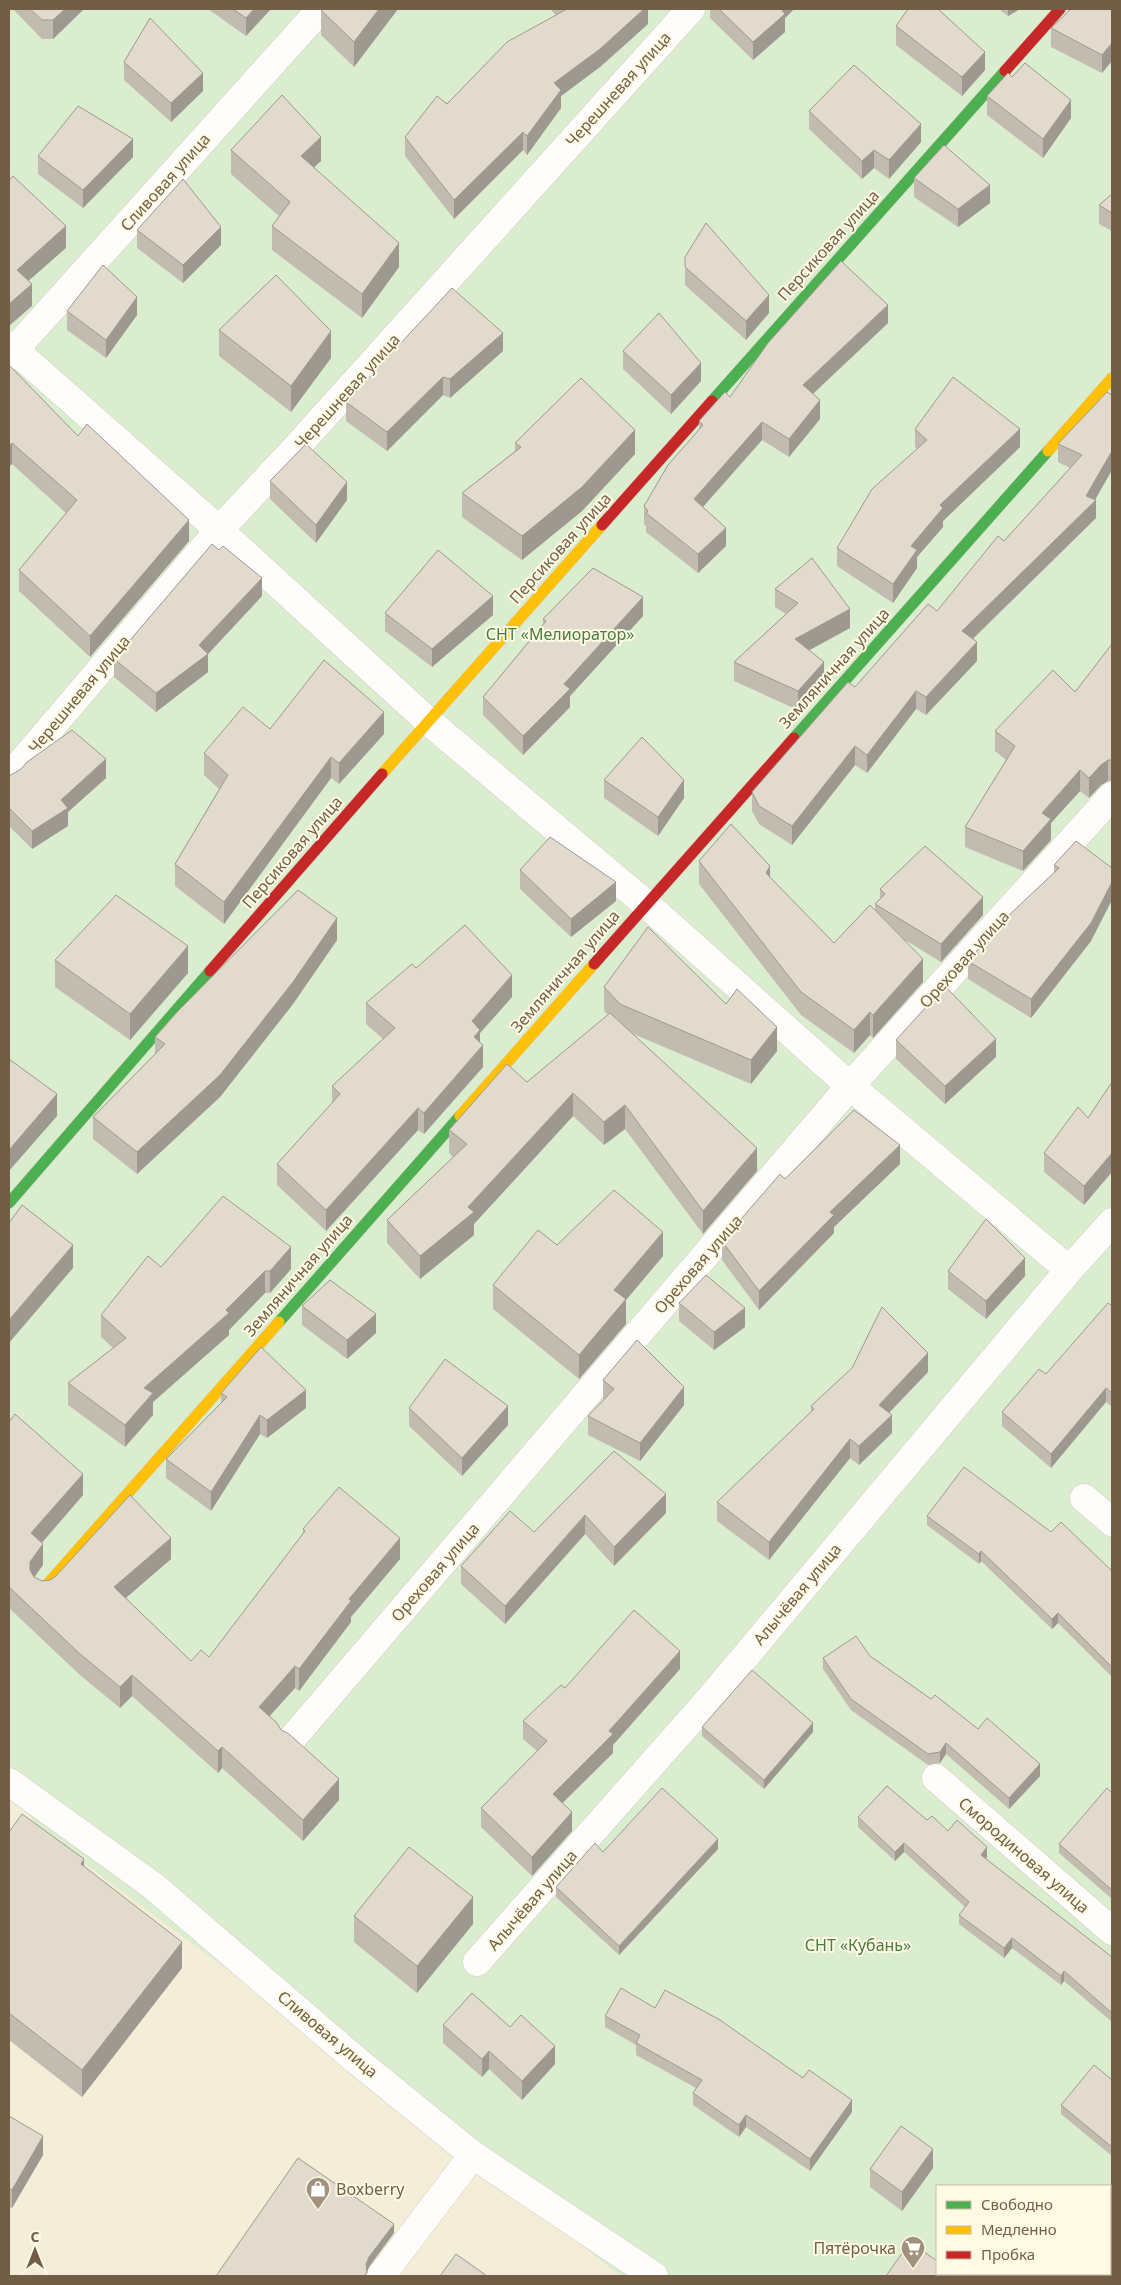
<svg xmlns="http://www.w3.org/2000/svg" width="1121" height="2285" font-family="'Noto Sans',sans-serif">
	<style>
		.residential { fill: #f4edd7 }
		.green { fill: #dbedcf; fill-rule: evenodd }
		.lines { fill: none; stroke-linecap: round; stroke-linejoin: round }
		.street-casing { stroke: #d4cec0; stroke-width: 29 }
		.fast-casing { stroke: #d5cfc2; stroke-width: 12 }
		.slow-casing { stroke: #d5cfc2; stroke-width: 12 }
		.jam-casing { stroke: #d5cfc2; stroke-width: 12 }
		.street { stroke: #fefdfb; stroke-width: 28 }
		.fast { stroke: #4caf50; stroke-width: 11 }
		.slow { stroke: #ffc107; stroke-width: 11 }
		.jam { stroke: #c62828; stroke-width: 11 }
		.wall { fill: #c2bbb0 }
		.shaded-wall { fill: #9e9990 }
		.building { fill: #e1dacd; stroke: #9e9990 }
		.labels { text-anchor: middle; stroke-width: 4; stroke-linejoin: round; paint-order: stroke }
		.street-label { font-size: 16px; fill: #725e46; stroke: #fffae4 }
		.park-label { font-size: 16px; fill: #477d41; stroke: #fffae4 }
		.poi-label { font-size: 16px; fill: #725e46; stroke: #fffae4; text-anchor: start }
	</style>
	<rect width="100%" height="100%" fill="#f5f2e5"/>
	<path class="residential" d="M 9,1784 L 396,2095 L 620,2276 L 9,2276 Z"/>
	<path class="green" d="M 9,9 L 1112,9 L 1112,2276 L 620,2276 L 396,2095 L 38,1829 L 13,1786 L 9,1784 ZM 937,2186 L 1110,2186 L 1110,2274 L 937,2274 Z"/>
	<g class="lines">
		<defs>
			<path id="street" d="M 9,345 L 219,530 L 428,721 L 646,904 L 850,1086 L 1069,1270
				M 9,356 L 321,9
				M 9,777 L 219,530 L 292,452 L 691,9
				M 1084,1498 L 1112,1522
				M 291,1740 L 850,1086 L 1112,796
				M 936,1778 L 1112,1931
				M 9,1782 L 152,1885 L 356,2060 L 473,2155 L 654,2276
				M 477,1962 L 713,1695 L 1069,1270 L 1112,1222
				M 381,2276 L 473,2155"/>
			<path id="fast" d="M 712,401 L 1005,71
				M 794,738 L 1048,451
				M 9,1203 L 210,971
				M 279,1322 L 460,1116"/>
			<path id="slow" d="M 1048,451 L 1112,378
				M 382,774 L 602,525
				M 460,1116 L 594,964
				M 45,1587 L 279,1322"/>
			<path id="jam" d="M 1005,71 L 1060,9
				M 602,525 L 712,401
				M 594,964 L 794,738
				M 210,971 L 382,774"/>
		</defs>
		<use href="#street" class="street-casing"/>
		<use href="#fast" class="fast-casing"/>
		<use href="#slow" class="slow-casing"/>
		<use href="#jam" class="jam-casing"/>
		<use href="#street" class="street"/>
		<use href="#fast" class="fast"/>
		<use href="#slow" class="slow"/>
		<use href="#jam" class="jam"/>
	</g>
	<path class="wall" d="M 13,9 L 84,9 L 53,39 L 42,39 Z
		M 208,9 L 271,9 L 246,36 Z
		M 398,9 L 354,67 L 321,35 L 321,10 Z
		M 551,9 L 648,9 L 648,24 L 600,67 L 561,96 L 561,108 L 527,155 L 523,150 L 454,219 L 405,156 L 405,137 L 556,15 L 551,10 Z
		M 710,9 L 794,9 L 785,18 L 785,32 L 753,60 L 710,18 Z
		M 999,9 L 1020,9 L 1008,16 Z
		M 1112,9 L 1102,73 L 1051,47 L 1051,28 Z
		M 896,26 L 985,70 L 962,96 L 896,45 Z
		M 124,62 L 203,91 L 171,122 L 124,80 Z
		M 1012,77 L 1071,118 L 1043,158 L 987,115 L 987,96 Z
		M 809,111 L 921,142 L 889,179 L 874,168 L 862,179 L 809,129 Z
		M 231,150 L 321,161 L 314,167 L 399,267 L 362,318 L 272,250 L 272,226 L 279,216 L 231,174 Z
		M 38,156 L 133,157 L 83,208 L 38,174 Z
		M 914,178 L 990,203 L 958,227 L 914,197 Z
		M 1112,194 L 1112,231 L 1099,224 L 1099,205 Z
		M 137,230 L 221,245 L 183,283 L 137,248 Z
		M 685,257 L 769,313 L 746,340 L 685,285 Z
		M 67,311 L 137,315 L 106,358 L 67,330 Z
		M 888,323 L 813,394 L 820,419 L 789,457 L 762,440 L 703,507 L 726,546 L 698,573 L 646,532 L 646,526 L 644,524 L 644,506 L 699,430 L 699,421 L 730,397 Z
		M 219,330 L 331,358 L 291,412 L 219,356 Z
		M 503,351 L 450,398 L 443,395 L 387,451 L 346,421 L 346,402 Z
		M 623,351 L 701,381 L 671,414 L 623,369 Z
		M 9,365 L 78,436 L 189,541 L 90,657 L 19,591 L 19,570 L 66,513 L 12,464 Z
		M 1112,395 L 1112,470 L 1095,500 L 1096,518 L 973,639 L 977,661 L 926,715 L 916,709 L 867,773 L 855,765 L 792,845 L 759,824 L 752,811 L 752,792 L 855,687 L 937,611 L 1004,541 L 1070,468 L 1058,462 L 1058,444 Z
		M 915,429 L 1020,447 L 943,521 L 943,527 L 917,557 L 917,568 L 893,603 L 837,566 L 837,548 L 917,449 L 915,447 Z
		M 515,443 L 635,454 L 582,511 L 522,560 L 462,517 L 462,493 L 515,451 Z
		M 270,481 L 347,500 L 316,543 L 270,499 Z
		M 775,589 L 850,628 L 809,650 L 824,681 L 798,710 L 734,681 L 734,662 L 786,614 L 775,607 Z
		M 262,596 L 208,654 L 208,672 L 156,712 L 114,677 L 114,659 Z
		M 385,613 L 493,615 L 432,667 L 385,631 Z
		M 643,616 L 570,696 L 570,707 L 523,755 L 483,715 L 483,697 L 543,624 L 543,619 Z
		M 1112,644 L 1112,781 L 1108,781 L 1101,785 L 1089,798 L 1080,791 L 1051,823 L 1051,840 L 1023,871 L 965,847 L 965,827 L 1006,760 L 995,751 L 995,731 L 1075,692 Z
		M 270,729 L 384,734 L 339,784 L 331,778 L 224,924 L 175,886 L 175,864 L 219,789 L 204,775 L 204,753 Z
		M 9,776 L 106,778 L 68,812 L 68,826 L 32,849 L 9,826 Z
		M 604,780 L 684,798 L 658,836 L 604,798 Z
		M 1076,841 L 1091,941 L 1031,1018 L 968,979 L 968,961 L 1054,873 L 1054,865 Z
		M 699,861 L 770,878 L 834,943 L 875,910 L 875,904 L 880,899 L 880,889 L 983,915 L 941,962 L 905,940 L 923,982 L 873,1038 L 870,1035 L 854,1053 L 801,1015 L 699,884 Z
		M 520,870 L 616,901 L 571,937 L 520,889 Z
		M 337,940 L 293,1004 L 220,1097 L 137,1174 L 93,1139 L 93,1117 L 155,1054 L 155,1037 Z
		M 55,960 L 188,973 L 130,1040 L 55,987 Z
		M 416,968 L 512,997 L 480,1033 L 480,1043 L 483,1067 L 424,1134 L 418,1130 L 326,1231 L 277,1185 L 277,1164 L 332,1103 L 332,1086 L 383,1039 L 366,1024 L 366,1003 Z
		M 604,987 L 726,1004 L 777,1051 L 751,1084 L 631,1033 L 757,1171 L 703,1234 L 625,1129 L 604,1145 L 573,1116 L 474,1224 L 474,1235 L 420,1279 L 387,1243 L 387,1220 L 453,1157 L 449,1153 L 449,1130 L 527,1082 L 608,1015 L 604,1011 Z
		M 896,1040 L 996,1057 L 945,1104 L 896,1059 Z
		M 1088,1118 L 1084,1205 L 1044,1172 L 1044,1153 Z
		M 900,1164 L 834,1227 L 834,1233 L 759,1310 L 722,1260 L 722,1241 L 785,1179 Z
		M 557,1245 L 663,1256 L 626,1300 L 626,1324 L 579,1379 L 493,1309 L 493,1285 Z
		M 161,1267 L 291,1269 L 270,1293 L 265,1293 L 229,1330 L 229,1335 L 153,1402 L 153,1415 L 125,1447 L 68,1405 L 68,1383 L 113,1348 L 101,1337 L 101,1315 Z
		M 948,1271 L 1025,1276 L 986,1319 L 948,1289 Z
		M 679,1303 L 745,1327 L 714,1350 L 679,1321 Z
		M 302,1306 L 376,1333 L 347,1359 L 302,1325 Z
		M 1112,1306 L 1112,1407 L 1106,1402 L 1051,1468 L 1002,1426 L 1002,1412 L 1046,1374 Z
		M 928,1372 L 889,1413 L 892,1433 L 859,1465 L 850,1458 L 769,1560 L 717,1521 L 717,1502 L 811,1412 L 811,1406 Z
		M 603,1380 L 684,1405 L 640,1461 L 588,1435 L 588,1416 L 604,1399 L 603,1399 Z
		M 221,1393 L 306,1408 L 267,1438 L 260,1434 L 211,1511 L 166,1478 L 166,1459 L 221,1403 Z
		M 409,1408 L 508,1425 L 462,1476 L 409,1426 Z
		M 9,1422 L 83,1495 L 42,1543 L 43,1565 L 34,1577 L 42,1581 L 50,1580 L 171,1559 L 126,1598 L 191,1661 L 209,1657 L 303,1534 L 303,1529 L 400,1559 L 351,1617 L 351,1622 L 299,1691 L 295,1688 L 269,1716 L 339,1800 L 303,1841 L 222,1768 L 218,1773 L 132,1696 L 120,1708 L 80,1675 L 9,1608 Z
		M 614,1451 L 666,1513 L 614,1566 L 585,1534 L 505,1624 L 461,1584 L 461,1566 L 534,1532 Z
		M 927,1516 L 1051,1532 L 1112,1571 L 1112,1677 L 1058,1623 L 1052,1629 L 981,1561 L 979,1564 L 927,1525 Z
		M 870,1656 L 1040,1776 L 1009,1809 L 946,1754 L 940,1763 L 928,1765 L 851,1710 L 823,1669 L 823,1658 Z
		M 680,1669 L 613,1745 L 613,1753 L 563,1803 L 572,1831 L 532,1876 L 481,1827 L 481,1808 L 537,1751 L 523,1739 L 523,1721 L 565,1688 Z
		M 702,1727 L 813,1732 L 764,1789 L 702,1736 Z
		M 1112,1793 L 1112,1899 L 1059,1853 L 1059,1844 Z
		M 858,1817 L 927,1820 L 948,1831 L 987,1857 L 986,1859 L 1112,1957 L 1112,2022 L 1064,1981 L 1061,1985 L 1012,1948 L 1004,1958 L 959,1924 L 959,1915 L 965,1907 L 904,1852 L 895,1861 L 858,1827 Z
		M 9,1832 L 84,1866 L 182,1968 L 82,2097 L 9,2040 Z
		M 718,1849 L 619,1955 L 556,1897 L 556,1887 L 603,1852 Z
		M 354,1916 L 473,1924 L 417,1993 L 354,1942 Z
		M 655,2008 L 852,2112 L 810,2171 L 746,2127 L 739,2137 L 693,2105 L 693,2093 L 696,2088 L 636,2055 L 636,2045 L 605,2027 L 605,2016 Z
		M 443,2025 L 510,2027 L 555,2064 L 522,2100 L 489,2069 L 482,2077 L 443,2043 Z
		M 1112,2080 L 1112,2156 L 1061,2114 L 1061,2105 Z
		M 9,2116 L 43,2155 L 12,2208 L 9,2207 Z
		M 933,2168 L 902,2211 L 870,2187 L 870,2169 Z"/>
	<path class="shaded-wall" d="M 65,9 L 84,9 L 53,39 L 53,20 Z
		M 254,9 L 271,9 L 246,36 L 246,18 Z
		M 379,9 L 398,9 L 354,67 L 354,42 Z
		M 644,9 L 648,9 L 648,24 L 600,67 L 561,96 L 561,108 L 527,155 L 527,136 L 554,83 Z
		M 779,9 L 794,9 L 785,18 L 785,32 L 753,60 L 753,42 Z
		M 1008,9 L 1020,9 L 1008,16 Z
		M 1112,43 L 1112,61 L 1102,73 L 1102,55 Z
		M 985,52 L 985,70 L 962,96 L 962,77 Z
		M 203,73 L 203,91 L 171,122 L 171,103 Z
		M 1071,100 L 1071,118 L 1043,158 L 1043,139 Z
		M 921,124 L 921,142 L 889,179 L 889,160 Z
		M 523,132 L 523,150 L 454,219 L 454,200 Z
		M 321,137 L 321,161 L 301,179 L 301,156 Z
		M 133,139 L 133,157 L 83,208 L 83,190 Z
		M 874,150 L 874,168 L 862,179 L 862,161 Z
		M 990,185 L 990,203 L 958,227 L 958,209 Z
		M 66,226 L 66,248 L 17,291 L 17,270 Z
		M 221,227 L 221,245 L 183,283 L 183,265 Z
		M 399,243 L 399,267 L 362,318 L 362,294 Z
		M 32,284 L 32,306 L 9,326 L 9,304 Z
		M 769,295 L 769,313 L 746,340 L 746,321 Z
		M 137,297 L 137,315 L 106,358 L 106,340 Z
		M 888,305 L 888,323 L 803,403 L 803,385 Z
		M 331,331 L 331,358 L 291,412 L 291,386 Z
		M 503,333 L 503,351 L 450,398 L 450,379 Z
		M 701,363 L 701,381 L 671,414 L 671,395 Z
		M 443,377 L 443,395 L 387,451 L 387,432 Z
		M 820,400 L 820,419 L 789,457 L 789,439 Z
		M 762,422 L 762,440 L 694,517 L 694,499 Z
		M 1020,429 L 1020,447 L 943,521 L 943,527 L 917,557 L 917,568 L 893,603 L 893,584 L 911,546 L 940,505 Z
		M 635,430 L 635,454 L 582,511 L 522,560 L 522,536 Z
		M 12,443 L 12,464 L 9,467 L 9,446 Z
		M 1112,451 L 1112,470 L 1093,503 L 1096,500 L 1096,518 L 962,649 L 962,631 L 1086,496 Z
		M 347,482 L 347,500 L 316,543 L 316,525 Z
		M 189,520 L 189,541 L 90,657 L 90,636 Z
		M 726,528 L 726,546 L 698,573 L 698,554 Z
		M 262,578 L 262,596 L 208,654 L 208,672 L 156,712 L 156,693 L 199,645 Z
		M 493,596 L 493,615 L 432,667 L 432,649 Z
		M 643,597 L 643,616 L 570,696 L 570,707 L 523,755 L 523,736 L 564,684 Z
		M 850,609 L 850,628 L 795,658 L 795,639 Z
		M 977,642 L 977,661 L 926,715 L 926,697 Z
		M 824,662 L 824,681 L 798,710 L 798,691 Z
		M 916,691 L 916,709 L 867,773 L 867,755 Z
		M 384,712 L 384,734 L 339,784 L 339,763 Z
		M 10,716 L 10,735 L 9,737 L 9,718 Z
		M 855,746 L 855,765 L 792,845 L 792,826 Z
		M 331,757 L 331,778 L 224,924 L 224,902 Z
		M 106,759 L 106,778 L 68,812 L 68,826 L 32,849 L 32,831 L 61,800 Z
		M 1108,760 L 1108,781 L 1101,785 L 1089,798 L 1089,778 L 1101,765 Z
		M 1080,770 L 1080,791 L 1051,823 L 1051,840 L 1023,871 L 1023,851 L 1042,813 Z
		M 684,780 L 684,798 L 658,836 L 658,817 Z
		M 770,866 L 770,889 L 766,873 Z
		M 616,882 L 616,901 L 571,937 L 571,919 Z
		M 1112,882 L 1112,900 L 1091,941 L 1031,1018 L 1031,999 Z
		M 983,897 L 983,915 L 941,962 L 941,944 Z
		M 337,918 L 337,940 L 293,1004 L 220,1097 L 137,1174 L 137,1152 Z
		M 188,946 L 188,973 L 130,1040 L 130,1014 Z
		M 923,959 L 923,982 L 873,1038 L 873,1015 Z
		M 512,975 L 512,997 L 480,1033 L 480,1049 L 483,1045 L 483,1067 L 424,1134 L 424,1113 L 472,1021 Z
		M 870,1012 L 870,1035 L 854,1053 L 854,1030 Z
		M 777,1027 L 777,1051 L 751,1084 L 751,1060 Z
		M 996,1039 L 996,1057 L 945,1104 L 945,1086 Z
		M 573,1093 L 573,1116 L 474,1224 L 474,1235 L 420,1279 L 420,1256 L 468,1207 Z
		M 57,1094 L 57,1116 L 9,1171 L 9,1150 Z
		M 625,1105 L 625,1129 L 604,1145 L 604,1122 Z
		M 418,1108 L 418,1130 L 326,1231 L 326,1210 Z
		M 900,1145 L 900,1164 L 834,1227 L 834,1233 L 759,1310 L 759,1291 L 830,1212 Z
		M 757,1148 L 757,1171 L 703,1234 L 703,1211 Z
		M 1112,1153 L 1112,1172 L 1084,1205 L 1084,1186 Z
		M 663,1232 L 663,1256 L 626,1300 L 626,1324 L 579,1379 L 579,1355 L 614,1290 Z
		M 73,1245 L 73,1268 L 9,1343 L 9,1320 Z
		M 291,1247 L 291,1269 L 270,1293 L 270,1271 Z
		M 1025,1258 L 1025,1276 L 986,1319 L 986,1301 Z
		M 265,1271 L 265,1293 L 229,1330 L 229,1335 L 153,1402 L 153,1415 L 125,1447 L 125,1425 L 144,1388 L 226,1310 Z
		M 745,1308 L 745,1327 L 714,1350 L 714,1332 Z
		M 376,1314 L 376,1333 L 347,1359 L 347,1340 Z
		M 928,1353 L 928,1372 L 879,1423 L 879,1405 Z
		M 684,1387 L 684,1405 L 640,1461 L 640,1443 Z
		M 1106,1388 L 1106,1402 L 1051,1468 L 1051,1454 Z
		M 306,1390 L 306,1408 L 267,1438 L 267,1420 Z
		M 508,1406 L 508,1425 L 462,1476 L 462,1458 Z
		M 260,1415 L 260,1434 L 211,1511 L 211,1492 Z
		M 892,1415 L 892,1433 L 859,1465 L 859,1446 Z
		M 850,1439 L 850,1458 L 769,1560 L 769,1542 Z
		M 83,1474 L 83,1495 L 31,1555 L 31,1533 Z
		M 666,1494 L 666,1513 L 614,1566 L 614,1547 Z
		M 585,1515 L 585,1534 L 505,1624 L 505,1606 Z
		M 171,1538 L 171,1559 L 114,1608 L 114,1587 Z
		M 400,1538 L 400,1559 L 351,1617 L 351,1622 L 299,1691 L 299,1669 L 349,1599 Z
		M 43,1544 L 43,1565 L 30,1583 L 30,1562 Z
		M 981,1551 L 981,1561 L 979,1564 L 979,1554 Z
		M 1058,1613 L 1058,1623 L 1052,1629 L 1052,1619 Z
		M 680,1651 L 680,1669 L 613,1745 L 613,1753 L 553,1812 L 553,1794 Z
		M 295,1666 L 295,1688 L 259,1728 L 259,1707 Z
		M 132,1675 L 132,1696 L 120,1708 L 120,1687 Z
		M 813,1723 L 813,1732 L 764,1789 L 764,1780 Z
		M 946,1743 L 946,1754 L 940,1763 L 940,1752 Z
		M 222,1747 L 222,1768 L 218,1773 L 218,1751 Z
		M 1040,1764 L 1040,1776 L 1009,1809 L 1009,1798 Z
		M 339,1779 L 339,1800 L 303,1841 L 303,1820 Z
		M 572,1812 L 572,1831 L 532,1876 L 532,1857 Z
		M 718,1839 L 718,1849 L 619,1955 L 619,1946 Z
		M 904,1843 L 904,1852 L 895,1861 L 895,1852 Z
		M 987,1847 L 987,1857 L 981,1864 L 981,1855 Z
		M 84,1859 L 84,1886 L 81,1864 Z
		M 473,1897 L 473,1924 L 417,1993 L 417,1966 Z
		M 1012,1938 L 1012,1948 L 1004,1958 L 1004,1948 Z
		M 182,1942 L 182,1968 L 82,2097 L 82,2070 Z
		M 1064,1971 L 1064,1981 L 1061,1985 L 1061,1976 Z
		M 555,2046 L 555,2064 L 522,2100 L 522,2081 Z
		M 489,2051 L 489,2069 L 482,2077 L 482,2059 Z
		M 852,2100 L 852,2112 L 810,2171 L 810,2159 Z
		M 746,2115 L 746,2127 L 739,2137 L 739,2125 Z
		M 43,2136 L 43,2155 L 12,2208 L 12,2190 Z
		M 933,2149 L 933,2168 L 902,2211 L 902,2192 Z
		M 394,2224 L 394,2233 L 369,2267 L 366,2274 L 366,2264 L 369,2257 Z"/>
	<path class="building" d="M 30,9 L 65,9 L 53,20 L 42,20 Z
		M 233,9 L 254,9 L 246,18 Z
		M 322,9 L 379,9 L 354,42 L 321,10 Z
		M 567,9 L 644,9 L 600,49 L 554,83 L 561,90 L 527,136 L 523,132 L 454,200 L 405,137 L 437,96 L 447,104 L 507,42 Z
		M 719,9 L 781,9 L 785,14 L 753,42 Z
		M 908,9 L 938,9 L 985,52 L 962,77 L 896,26 Z
		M 1071,9 L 1112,9 L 1112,43 L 1102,55 L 1051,28 Z
		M 150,18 L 203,73 L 171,103 L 124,62 Z
		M 1025,63 L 1071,100 L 1043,139 L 987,96 L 1008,73 L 1012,77 Z
		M 854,65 L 921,124 L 889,160 L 874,150 L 862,161 L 809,111 Z
		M 282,95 L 321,137 L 301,156 L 399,243 L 362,294 L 272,226 L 290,202 L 231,150 Z
		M 78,106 L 133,139 L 83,190 L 38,156 Z
		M 944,145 L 990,185 L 958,209 L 914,178 Z
		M 13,176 L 66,226 L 17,270 L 32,284 L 9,304 L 9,181 Z
		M 183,179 L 221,227 L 183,265 L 137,230 Z
		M 1112,194 L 1112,213 L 1099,205 Z
		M 706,223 L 769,295 L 746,321 L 685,267 L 685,257 Z
		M 841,261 L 888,305 L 803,385 L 820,400 L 789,439 L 762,422 L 694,499 L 726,528 L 698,554 L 646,513 L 648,511 L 644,506 L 668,465 L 703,425 L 699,421 L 725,392 L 730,397 L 768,343 Z
		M 103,265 L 137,297 L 106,340 L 67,311 Z
		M 276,275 L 331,331 L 291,386 L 219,330 Z
		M 452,288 L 503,333 L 450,379 L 443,377 L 387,432 L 346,402 Z
		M 659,313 L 701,363 L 671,395 L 623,351 Z
		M 9,365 L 78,436 L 87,424 L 189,520 L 90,636 L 19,570 L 77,500 L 12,443 L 9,446 Z
		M 953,377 L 1020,429 L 940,505 L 943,508 L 911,546 L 917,550 L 893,584 L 837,548 L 872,489 L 927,440 L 915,429 Z
		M 581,378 L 635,430 L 582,487 L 522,536 L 462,493 L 521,447 L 515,443 Z
		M 1107,392 L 1112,395 L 1112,451 L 1086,496 L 1096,500 L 962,631 L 977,642 L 926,697 L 916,691 L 867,755 L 855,746 L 792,826 L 759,806 L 752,792 L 848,682 L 855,687 L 928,604 L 937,611 L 998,536 L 1004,541 L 1082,455 L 1058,444 L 1071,430 Z
		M 306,444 L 347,482 L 316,525 L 270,481 Z
		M 212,544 L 219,550 L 223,546 L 262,578 L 199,645 L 208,654 L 156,693 L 114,659 Z
		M 438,550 L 493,596 L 432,649 L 385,613 Z
		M 812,558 L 850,609 L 795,639 L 824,662 L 798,691 L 734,662 L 798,603 L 775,589 Z
		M 593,568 L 643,597 L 564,684 L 570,689 L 523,736 L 483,697 L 546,621 L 543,619 Z
		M 1112,644 L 1112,760 L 1108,760 L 1101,765 L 1089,778 L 1080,770 L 1042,813 L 1051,819 L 1023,851 L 965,827 L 1015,746 L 995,731 L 1053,670 L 1075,692 Z
		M 324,660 L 384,712 L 339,763 L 331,757 L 224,902 L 175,864 L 228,775 L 204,753 L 243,707 L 270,729 Z
		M 72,730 L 106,759 L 61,800 L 68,808 L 32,831 L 9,808 L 9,776 L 21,769 L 27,762 Z
		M 642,737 L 684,780 L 658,817 L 604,780 Z
		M 731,824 L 770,866 L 766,873 L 834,943 L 870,905 L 923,959 L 873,1015 L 870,1012 L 854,1030 L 801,992 L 699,861 Z
		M 550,837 L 616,882 L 571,919 L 520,870 Z
		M 1076,841 L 1112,868 L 1112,882 L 1091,923 L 1031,999 L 968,961 L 1007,917 L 1059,868 L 1054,865 Z
		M 925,846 L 983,897 L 941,944 L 875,904 L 885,894 L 880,889 Z
		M 298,890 L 337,918 L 293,982 L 220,1075 L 137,1152 L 93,1117 L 165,1044 L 155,1037 L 178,1011 Z
		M 116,895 L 188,946 L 130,1014 L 55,960 Z
		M 465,925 L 512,975 L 472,1021 L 480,1030 L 474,1037 L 483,1045 L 424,1113 L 418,1108 L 326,1210 L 277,1164 L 340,1094 L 332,1086 L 395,1028 L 366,1003 L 412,964 L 416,968 Z
		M 648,927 L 726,1004 L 737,989 L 777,1027 L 751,1060 L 620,1004 L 604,987 Z
		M 945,986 L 996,1039 L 945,1086 L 896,1040 Z
		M 610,1013 L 757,1148 L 703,1211 L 625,1105 L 604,1122 L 573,1093 L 468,1207 L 474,1212 L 420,1256 L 387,1220 L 467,1144 L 449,1130 L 507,1064 L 527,1082 Z
		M 9,1059 L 57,1094 L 9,1150 Z
		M 1112,1082 L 1112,1153 L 1084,1186 L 1044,1153 L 1078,1107 L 1088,1118 Z
		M 854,1110 L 900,1145 L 830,1212 L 834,1215 L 759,1291 L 722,1241 L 780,1174 L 785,1179 Z
		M 614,1190 L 663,1232 L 614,1290 L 626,1299 L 579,1355 L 493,1285 L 538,1230 L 557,1245 Z
		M 223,1196 L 291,1247 L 270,1271 L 265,1271 L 226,1310 L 229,1313 L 144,1388 L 153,1393 L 125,1425 L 68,1383 L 126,1338 L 101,1315 L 148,1256 L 161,1267 Z
		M 22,1205 L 73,1245 L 9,1320 L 9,1223 Z
		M 986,1219 L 1025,1258 L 986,1301 L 948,1271 Z
		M 706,1275 L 745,1308 L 714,1332 L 679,1303 Z
		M 330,1280 L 376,1314 L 347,1340 L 302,1306 Z
		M 1108,1303 L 1112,1306 L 1112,1393 L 1106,1388 L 1051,1454 L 1002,1412 L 1039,1369 L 1046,1374 Z
		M 882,1307 L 928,1353 L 879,1405 L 892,1415 L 859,1446 L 850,1439 L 769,1542 L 717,1502 L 814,1409 L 811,1406 L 852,1368 Z
		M 637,1340 L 684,1387 L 640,1443 L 588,1416 L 614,1389 L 603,1380 Z
		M 261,1347 L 306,1390 L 267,1420 L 260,1415 L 211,1492 L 166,1459 L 227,1397 L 221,1393 Z
		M 445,1359 L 508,1406 L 462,1458 L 409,1408 Z
		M 15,1414 L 83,1474 L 31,1533 L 43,1544 L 30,1562 L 30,1570 L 34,1577 L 42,1581 L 50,1580 L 56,1576 L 130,1495 L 171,1538 L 114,1587 L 191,1661 L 201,1650 L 209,1657 L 305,1531 L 303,1529 L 339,1487 L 400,1538 L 349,1599 L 351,1601 L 299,1669 L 295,1666 L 259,1707 L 276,1722 L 281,1730 L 289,1734 L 339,1779 L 303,1820 L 222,1747 L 218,1751 L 132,1675 L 120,1687 L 80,1654 L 9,1587 L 9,1422 Z
		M 614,1451 L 666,1494 L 614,1547 L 585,1515 L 505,1606 L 461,1566 L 510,1511 L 534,1532 Z
		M 964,1467 L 1051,1532 L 1061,1522 L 1112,1571 L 1112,1667 L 1058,1613 L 1052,1619 L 981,1551 L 979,1554 L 927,1516 Z
		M 634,1610 L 680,1651 L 609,1731 L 613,1734 L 553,1794 L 572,1812 L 532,1857 L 481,1808 L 547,1741 L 523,1721 L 561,1685 L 565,1688 Z
		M 856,1636 L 870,1656 L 931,1699 L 935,1695 L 978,1729 L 987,1718 L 1040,1764 L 1009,1798 L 946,1743 L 940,1752 L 928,1754 L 851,1699 L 823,1658 Z
		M 752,1670 L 813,1723 L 764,1780 L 702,1727 Z
		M 887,1786 L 927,1820 L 932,1816 L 948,1831 L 957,1820 L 987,1847 L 981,1855 L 1112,1957 L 1112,2013 L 1064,1971 L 1061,1976 L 1012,1938 L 1004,1948 L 959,1915 L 969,1902 L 904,1843 L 895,1852 L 858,1817 Z
		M 662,1788 L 718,1839 L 619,1946 L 556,1887 L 595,1843 L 603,1852 Z
		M 1107,1788 L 1112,1793 L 1112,1890 L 1059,1844 Z
		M 22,1814 L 84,1859 L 81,1864 L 182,1942 L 82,2070 L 9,2013 L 9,1832 Z
		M 409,1847 L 473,1897 L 417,1966 L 354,1916 Z
		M 621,1988 L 655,2008 L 665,1990 L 720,2020 L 803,2078 L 809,2070 L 852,2100 L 810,2159 L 746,2115 L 739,2125 L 693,2093 L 702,2080 L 636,2043 L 640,2035 L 605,2016 Z
		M 472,1993 L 510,2027 L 521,2015 L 555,2046 L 522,2081 L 489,2051 L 482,2059 L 443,2025 Z
		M 1094,2065 L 1112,2080 L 1112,2147 L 1061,2105 Z
		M 9,2116 L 43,2136 L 12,2190 L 9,2188 Z
		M 901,2126 L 933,2149 L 902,2192 L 870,2169 Z
		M 298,2158 L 394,2224 L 369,2257 L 366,2264 L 367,2272 L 364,2276 L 216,2276 Z
		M 910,2242 L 937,2261 L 937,2274 L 955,2274 L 958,2276 L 886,2276 Z
		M 456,2254 L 487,2276 L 440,2276 Z"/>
	<defs>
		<symbol id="shop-pin" viewBox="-11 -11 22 30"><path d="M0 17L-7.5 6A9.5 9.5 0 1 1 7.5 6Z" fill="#a0927e" stroke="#fffae4"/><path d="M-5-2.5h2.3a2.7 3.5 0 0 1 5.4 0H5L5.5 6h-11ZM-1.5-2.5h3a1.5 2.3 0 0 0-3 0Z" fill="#fff"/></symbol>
		<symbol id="supermarket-pin" viewBox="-11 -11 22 30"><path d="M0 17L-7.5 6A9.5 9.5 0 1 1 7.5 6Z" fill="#a0927e" stroke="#fffae4"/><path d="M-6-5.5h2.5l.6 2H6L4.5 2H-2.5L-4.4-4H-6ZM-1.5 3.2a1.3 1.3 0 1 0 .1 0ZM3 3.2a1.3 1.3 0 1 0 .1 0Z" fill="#fff"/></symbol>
	</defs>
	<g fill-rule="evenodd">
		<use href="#shop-pin" x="304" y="2175" width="28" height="38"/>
		<use href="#supermarket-pin" x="899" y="2234" width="28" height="38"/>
	</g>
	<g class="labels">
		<g class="street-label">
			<text transform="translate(618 89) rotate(-48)" y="6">Черешневая улица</text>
			<text transform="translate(165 182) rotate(-48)" y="6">Сливовая улица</text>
			<text transform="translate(828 245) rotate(-48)" y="6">Персиковая улица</text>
			<text transform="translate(347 391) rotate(-48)" y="6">Черешневая улица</text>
			<text transform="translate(560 548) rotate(-48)" y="6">Персиковая улица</text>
			<text transform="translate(834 668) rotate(-48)" y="6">Земляничная улица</text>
			<text transform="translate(79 694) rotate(-50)" y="6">Черешневая улица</text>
			<text transform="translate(292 852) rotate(-49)" y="6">Персиковая улица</text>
			<text transform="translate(964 959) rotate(-48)" y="6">Ореховая улица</text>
			<text transform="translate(565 971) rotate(-49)" y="6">Земляничная улица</text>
			<text transform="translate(698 1264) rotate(-49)" y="6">Ореховая улица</text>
			<text transform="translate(298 1275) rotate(-49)" y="6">Земляничная улица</text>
			<text transform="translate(435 1572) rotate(-49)" y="6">Ореховая улица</text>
			<text transform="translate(797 1594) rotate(-50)" y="6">Алычёвая улица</text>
			<text transform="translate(1024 1855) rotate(41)" y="6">Смородиновая улица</text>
			<text transform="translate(532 1900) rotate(-49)" y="6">Алычёвая улица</text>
			<text transform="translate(328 2034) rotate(40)" y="6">Сливовая улица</text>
		</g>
		<g class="park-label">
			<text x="560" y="640">СНТ «Мелиоратор»</text>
			<text x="858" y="1951">СНТ «Кубань»</text>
		</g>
		<g class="poi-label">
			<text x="336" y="2195">Boxberry</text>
			<text x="896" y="2254" text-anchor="end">Пятёрочка</text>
		</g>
	</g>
	<rect width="1121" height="2285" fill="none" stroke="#725e46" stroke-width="20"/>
	<rect x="936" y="2185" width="175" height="90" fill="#fffae4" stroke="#c7bca5"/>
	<rect x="946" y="2201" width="25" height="8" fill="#4caf50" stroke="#c7bca5"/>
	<text x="981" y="2210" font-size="15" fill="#725e46">Свободно</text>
	<rect x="946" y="2226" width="25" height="8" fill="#ffc107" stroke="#c7bca5"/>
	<text x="981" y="2235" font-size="15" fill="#725e46">Медленно</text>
	<rect x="946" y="2251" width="25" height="8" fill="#c62828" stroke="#c7bca5"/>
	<text x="981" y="2260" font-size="15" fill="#725e46">Пробка</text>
	<g transform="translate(35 2250)" stroke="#fffae4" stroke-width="4" paint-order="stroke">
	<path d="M0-4L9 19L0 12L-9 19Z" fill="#725e46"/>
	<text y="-8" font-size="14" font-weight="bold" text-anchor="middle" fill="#725e46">С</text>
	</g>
</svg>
